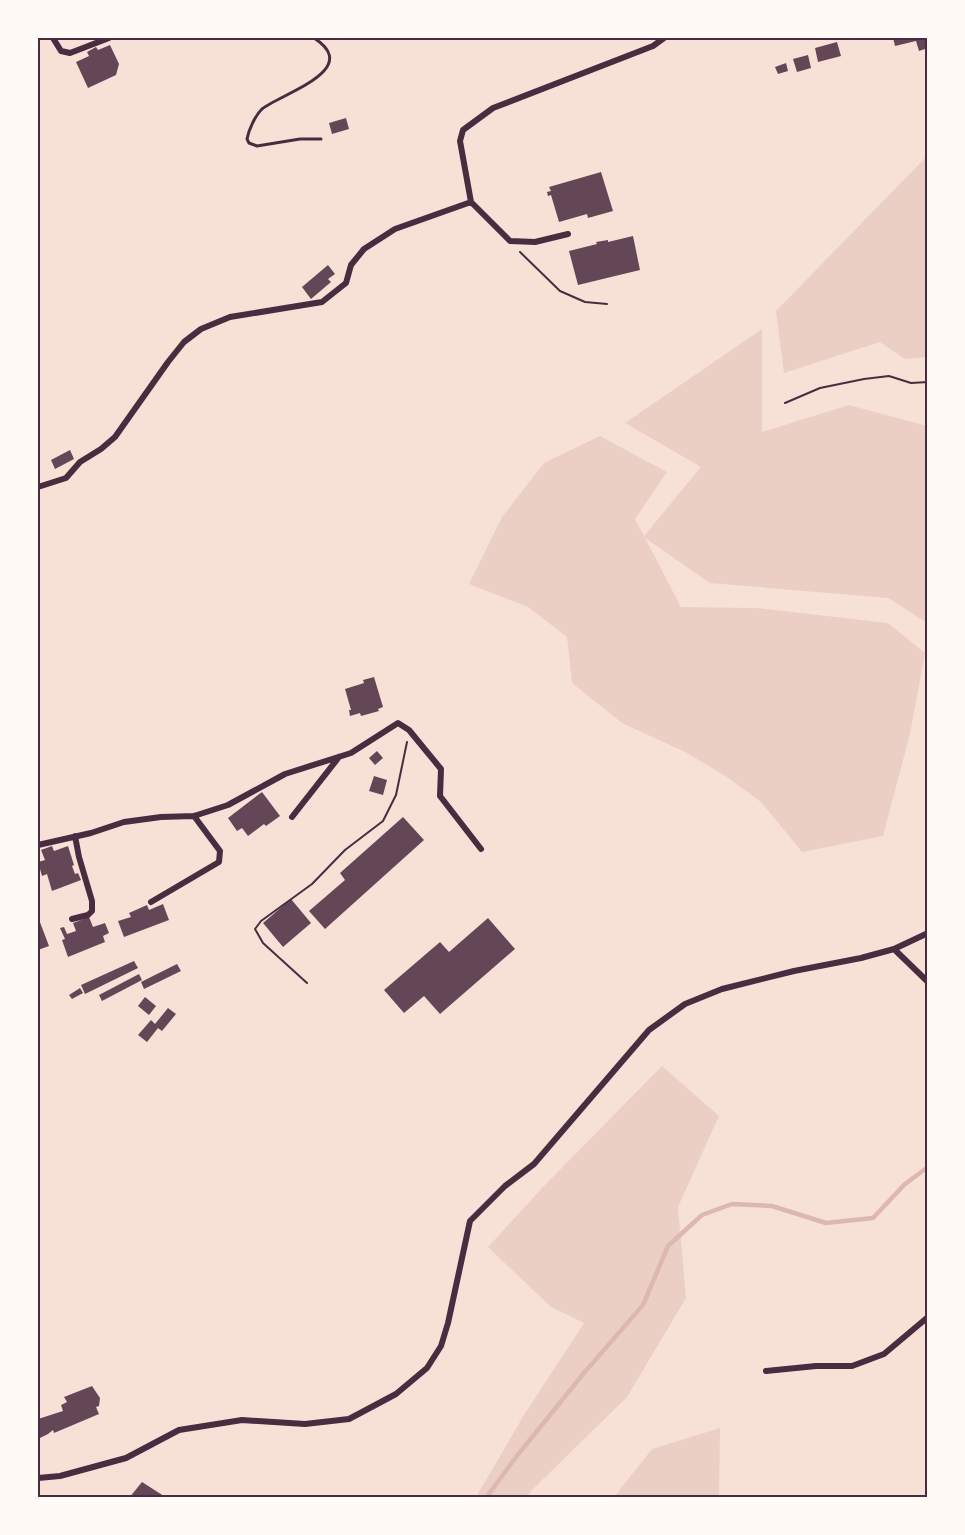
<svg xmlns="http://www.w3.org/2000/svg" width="965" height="1535" font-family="Signika,sans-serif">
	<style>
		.green { fill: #ebcfc5 }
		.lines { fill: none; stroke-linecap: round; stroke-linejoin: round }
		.stream { stroke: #dcb8b0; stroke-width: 4.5 }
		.building { fill: #644757 }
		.path { stroke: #4a2c40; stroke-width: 2 }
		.service { stroke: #4a2c40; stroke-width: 3 }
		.minor { stroke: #4a2c40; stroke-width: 6 }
		.neatline { fill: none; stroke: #4a2c40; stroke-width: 2 }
	</style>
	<rect width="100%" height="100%" fill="#f7e1d7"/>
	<path class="green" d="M 927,156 L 927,357 L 905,359 L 880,342 L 784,373 L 776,311 Z
		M 762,329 L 762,432 L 849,405 L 927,426 L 927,623 L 888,598 L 710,583 L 645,538 L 681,607 L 758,608 L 888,623 L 925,653 L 910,734 L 883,836 L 802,852 L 761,802 L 727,777 L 685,752 L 622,723 L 572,683 L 567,637 L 528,607 L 469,584 L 502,517 L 544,463 L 600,436 L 667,472 L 635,519 L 644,536 L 701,467 L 625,423 Z
		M 662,1066 L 719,1116 L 678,1207 L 686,1298 L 627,1397 L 530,1492 L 527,1497 L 476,1497 L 524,1415 L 584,1323 L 551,1307 L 488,1247 L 542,1188 Z
		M 720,1428 L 719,1497 L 614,1497 L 652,1449 Z"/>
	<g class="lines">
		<path class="stream" d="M 486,1498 L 516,1457 L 584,1373 L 643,1305 L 668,1246 L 702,1215 L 732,1204 L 772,1206 L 826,1223 L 873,1218 L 905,1184 L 928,1167"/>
	</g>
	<path class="building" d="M 893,38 L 928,38 L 928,48 L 919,51 L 916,41 L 895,46 Z
		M 837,42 L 841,56 L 818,62 L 815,48 Z
		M 110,45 L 119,64 L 116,75 L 88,88 L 76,62 L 89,56 L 87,52 L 96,47 L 98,50 Z
		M 808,55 L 811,68 L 797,72 L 793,59 Z
		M 786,63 L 788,71 L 778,74 L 775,67 Z
		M 346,118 L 349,129 L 332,134 L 329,123 Z
		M 601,172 L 613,211 L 588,218 L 587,214 L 559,222 L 551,195 L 548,196 L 547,192 L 551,191 L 549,187 Z
		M 633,236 L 640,270 L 578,285 L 569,251 L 597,244 L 596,242 L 608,240 L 608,242 Z
		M 328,265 L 335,274 L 328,279 L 331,282 L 311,299 L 302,287 Z
		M 70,450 L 74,459 L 55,469 L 51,460 Z
		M 374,677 L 383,707 L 378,709 L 379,711 L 361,716 L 360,713 L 350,716 L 349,710 L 351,710 L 345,689 L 364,683 L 363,680 Z
		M 377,751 L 383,758 L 375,765 L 369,758 Z
		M 374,776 L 387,780 L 383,795 L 369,791 Z
		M 262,792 L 280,816 L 266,826 L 264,824 L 248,836 L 242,828 L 237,831 L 228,818 Z
		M 403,817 L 424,840 L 325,929 L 309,911 L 345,880 L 340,873 Z
		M 52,846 L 54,851 L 68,846 L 74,865 L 72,866 L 75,874 L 78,873 L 81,880 L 52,891 L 47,874 L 42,876 L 40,869 L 38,870 L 38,862 L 45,860 L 41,850 Z
		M 291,899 L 311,923 L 283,947 L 263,923 Z
		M 163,904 L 169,920 L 124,937 L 118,921 L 131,917 L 129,913 L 147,905 L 149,910 Z
		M 38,917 L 49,946 L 38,950 Z
		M 89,917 L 93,927 L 105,923 L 109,933 L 103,936 L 105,942 L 68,957 L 62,940 L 65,939 L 60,928 L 64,927 L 67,934 L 76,931 L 73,923 Z
		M 488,918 L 515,949 L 440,1014 L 424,996 L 404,1013 L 384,990 L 440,942 L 449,952 Z
		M 134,961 L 138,968 L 85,994 L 81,985 Z
		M 177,964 L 181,971 L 144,989 L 141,982 Z
		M 139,974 L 142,980 L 102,1001 L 99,995 Z
		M 80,988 L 83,993 L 72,999 L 69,995 Z
		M 145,997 L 156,1006 L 149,1015 L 138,1006 Z
		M 168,1008 L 176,1014 L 162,1031 L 158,1028 L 147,1042 L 138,1035 L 151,1020 L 155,1024 Z
		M 92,1386 L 100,1398 L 99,1406 L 96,1407 L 99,1414 L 54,1433 L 53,1430 L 48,1434 L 38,1439 L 38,1419 L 63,1411 L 61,1405 L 67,1402 L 64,1397 Z
		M 142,1482 L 167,1498 L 129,1498 Z"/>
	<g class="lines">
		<path class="path" d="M 520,252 L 560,291 L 585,302 L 607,304
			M 785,403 L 820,388 L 864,379 L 889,376 L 911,383 L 928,382
			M 307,983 L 263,943 L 255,929 L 261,921 L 312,884 L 345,850 L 383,821 L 396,795 L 407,742"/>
		<path class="service" d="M 314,38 C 364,70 280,94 262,109 C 255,116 249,129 247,139 L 249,143 L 257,146 L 300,139 L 321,139"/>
		<path class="minor" d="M 53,38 L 61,51 L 70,53 L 109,38
			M 568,234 L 535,242 L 510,241 L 471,202 L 460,141 L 463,130 L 493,108 L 653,46 L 664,38
			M 38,487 L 66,478 L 80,462 L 101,449 L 115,437 L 168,362 L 184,342 L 201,329 L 230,317 L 322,302 L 346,283 L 351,265 L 364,249 L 395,229 L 471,202
			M 292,817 L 339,757
			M 38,845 L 91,833 L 124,822 L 161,817 L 194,816 L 228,805 L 285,774 L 351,753 L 398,723 L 409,730 L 441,769 L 440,796 L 481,849
			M 151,902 L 219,862 L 220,851 L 194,816
			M 72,919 L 88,915 L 92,911 L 92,901 L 79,857 L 75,836
			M 894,949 L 928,982
			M 766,1371 L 816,1366 L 852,1366 L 884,1354 L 928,1317
			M 38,1478 L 60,1476 L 126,1458 L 179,1430 L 242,1420 L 305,1424 L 349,1419 L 396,1394 L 427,1368 L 441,1346 L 448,1323 L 470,1221 L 505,1186 L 534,1164 L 649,1030 L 685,1004 L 722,989 L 794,971 L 861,958 L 894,949 L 928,933"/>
	</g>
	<rect width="965" height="1535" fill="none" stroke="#fffaf5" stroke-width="78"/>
	<rect x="39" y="39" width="887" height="1457" class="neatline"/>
</svg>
